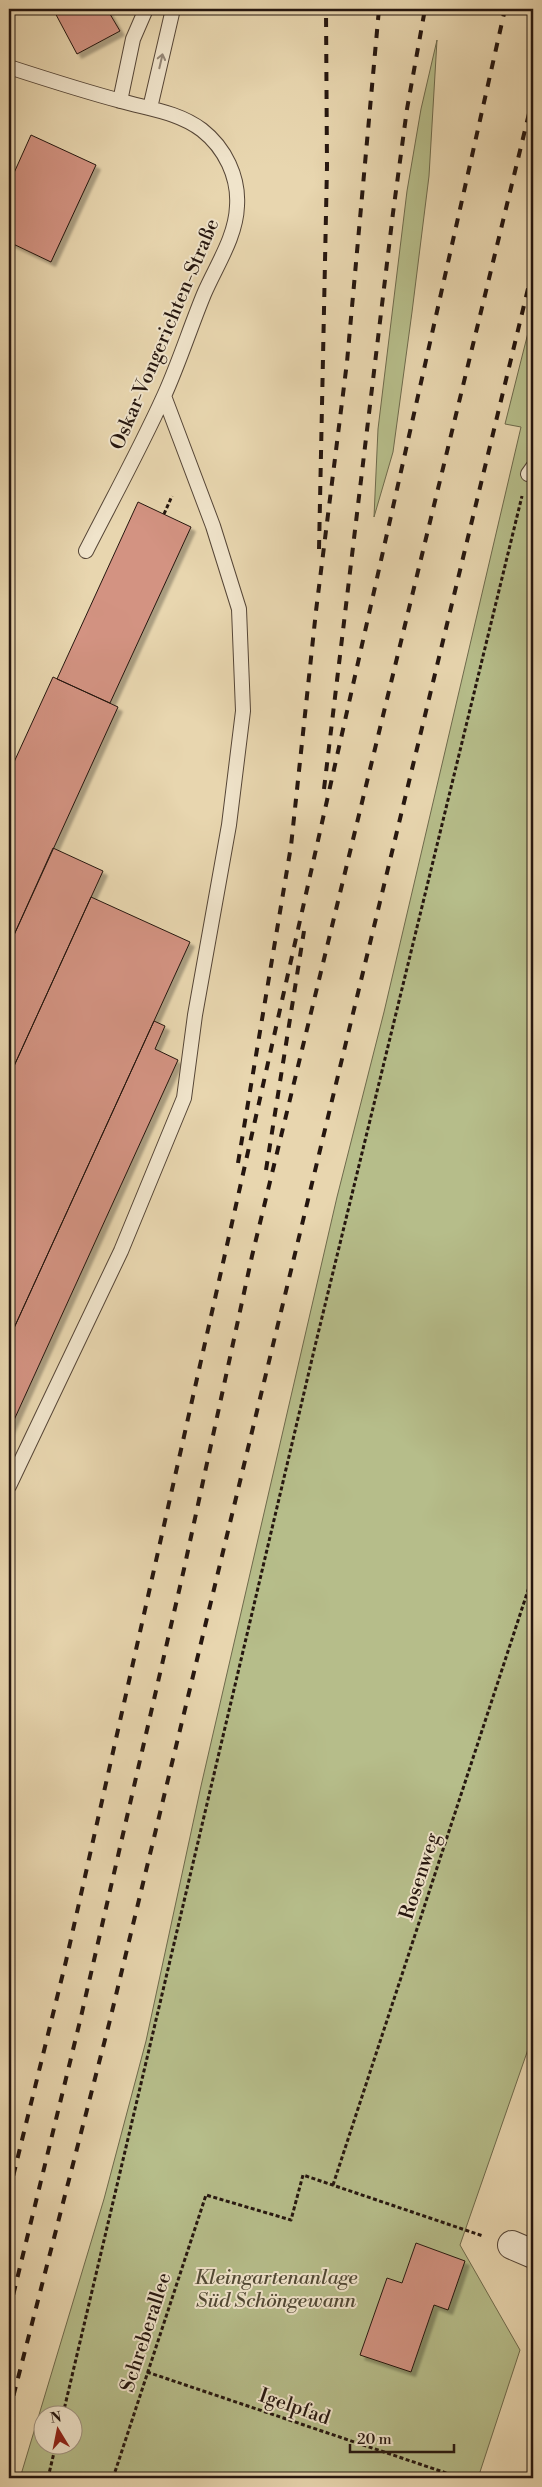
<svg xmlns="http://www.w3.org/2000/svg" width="542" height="2487" font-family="'Libre Bodoni',serif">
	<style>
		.green { fill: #b6bd8a; stroke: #6e6a4c; fill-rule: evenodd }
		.building { fill: #d39382; stroke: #25160f; filter: url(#shadow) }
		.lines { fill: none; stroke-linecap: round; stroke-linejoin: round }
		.lane-casing { stroke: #564637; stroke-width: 16 }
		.street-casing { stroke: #564637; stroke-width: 30 }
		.path { stroke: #25160f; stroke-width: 3; stroke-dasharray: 4 2.5; stroke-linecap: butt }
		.lane { stroke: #f0e4cb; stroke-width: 14 }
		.street { stroke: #f0e4cb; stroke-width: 28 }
		.rail { stroke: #25160f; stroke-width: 4; stroke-dasharray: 9 9; stroke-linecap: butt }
		.oneway { stroke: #958776 }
		.labels { text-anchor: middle; stroke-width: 4; stroke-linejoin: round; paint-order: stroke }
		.street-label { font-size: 20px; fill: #25160f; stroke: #f0e4cb }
		.park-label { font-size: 20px; font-style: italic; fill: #504834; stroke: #f0e4cb }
	</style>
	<defs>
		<filter id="shadow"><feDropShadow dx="4.5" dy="4.5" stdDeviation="1" flood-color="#0004"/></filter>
	</defs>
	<rect width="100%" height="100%" fill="#e8d6af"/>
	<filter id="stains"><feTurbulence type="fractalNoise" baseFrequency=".004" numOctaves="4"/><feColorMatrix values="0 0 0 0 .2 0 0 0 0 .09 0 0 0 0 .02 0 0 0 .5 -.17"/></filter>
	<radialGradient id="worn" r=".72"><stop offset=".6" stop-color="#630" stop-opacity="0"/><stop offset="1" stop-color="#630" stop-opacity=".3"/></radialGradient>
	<path class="green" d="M 437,40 L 429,176 L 412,312 L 393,452 L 374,517 L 378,429 L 407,191 L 421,109 Z
		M 533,313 L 533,2035 L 460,2245 L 520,2350 L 478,2478 L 20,2478 L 104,2199 L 146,2041 L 201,1786 L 337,1197 L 384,1012 L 521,427 L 505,424 ZM 42,2414 L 72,2414 L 72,2444 L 42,2444 Z"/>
	<path class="building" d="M 53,9 L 107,9 L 120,31 L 77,54 Z
		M 31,135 L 96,165 L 51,262 L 9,242 L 9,184 Z
		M 138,502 L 191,527 L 110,703 L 57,679 Z
		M 53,677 L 118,707 L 9,946 L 9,773 Z
		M 53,848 L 103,871 L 9,1077 L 9,946 Z
		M 91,897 L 190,942 L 9,1339 L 9,1077 Z
		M 154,1021 L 165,1026 L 155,1049 L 178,1060 L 9,1431 L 9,1339 Z
		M 416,2243 L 465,2261 L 448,2310 L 434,2305 L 411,2372 L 360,2355 L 387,2278 L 402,2283 Z"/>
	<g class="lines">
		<defs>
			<path id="lane" d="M 9,67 C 46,79 83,91 121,101 C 149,109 178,112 202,130 C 225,148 239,177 237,206 C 236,237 216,266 204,294 C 190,328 179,363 164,396 C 140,449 112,500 86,551
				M 120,101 L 133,39 L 146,9
				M 150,108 L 173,9
				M 528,474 L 533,467
				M 9,1486 L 121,1251 L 184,1098 L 195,1015 L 229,825 L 243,711 L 239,609 L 213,526 L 164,396"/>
			<path id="street" d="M 512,2245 L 533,2254"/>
		</defs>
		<use href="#lane" class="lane-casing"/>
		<use href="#street" class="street-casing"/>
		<path class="path" d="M 164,514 L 172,496
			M 333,2185 L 533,1575
			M 147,2372 L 461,2478
			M 63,2414 L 316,1342 L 522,496
			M 48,2478 L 56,2444
			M 113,2478 L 206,2195 L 291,2220 L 303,2175 L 483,2236"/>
		<use href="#lane" class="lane"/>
		<use href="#street" class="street"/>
		<path class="rail" d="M 319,549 L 327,166 L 326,9
			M 324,789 L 393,213 L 407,109 L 425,9
			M 238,1163 L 291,846 L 316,611 L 347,362 L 379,9
			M 266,1170 L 304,931
			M 9,2193 L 66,1961 L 505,9
			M 9,2312 L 80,2021 L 184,1569 L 252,1256 L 533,97
			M 9,2413 L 109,2024 L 533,268"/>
	</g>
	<defs><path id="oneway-shaft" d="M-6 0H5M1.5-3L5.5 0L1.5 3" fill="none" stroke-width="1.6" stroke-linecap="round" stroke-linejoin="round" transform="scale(1.25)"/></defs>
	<use class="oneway" href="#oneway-shaft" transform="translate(161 61) rotate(-77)"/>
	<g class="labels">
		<g class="street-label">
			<text transform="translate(164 334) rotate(-67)" y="7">Oskar-Vongerichten-Straße</text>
			<text transform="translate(419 1876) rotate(-72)" y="7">Rosenweg</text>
			<text transform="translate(145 2332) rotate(-72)" y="7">Schreberallee</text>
			<text transform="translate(295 2406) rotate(19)" y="7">Igelpfad</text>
		</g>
		<g class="park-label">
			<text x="276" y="2284">Kleingartenanlage<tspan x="276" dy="23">Süd Schöngewann</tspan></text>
		</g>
	</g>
	<rect width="542" height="2487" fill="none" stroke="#e8d6af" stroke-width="30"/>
	<rect x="10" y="10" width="522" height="2467" fill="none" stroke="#25160f" stroke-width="2.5"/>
	<rect x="15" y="15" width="512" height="2457" fill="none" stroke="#25160f"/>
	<g transform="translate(58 2430) rotate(350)"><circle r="24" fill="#f0e4cb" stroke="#9f9280"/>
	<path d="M0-4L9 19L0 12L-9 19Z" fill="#8f2418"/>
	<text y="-8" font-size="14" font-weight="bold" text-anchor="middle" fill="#25160f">N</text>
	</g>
	<path d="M350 2444v8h104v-8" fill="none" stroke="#25160f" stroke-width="2.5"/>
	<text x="357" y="2444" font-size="15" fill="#25160f" stroke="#f0e4cb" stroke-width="4" paint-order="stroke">20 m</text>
	<rect width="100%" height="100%" filter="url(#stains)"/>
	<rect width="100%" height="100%" fill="url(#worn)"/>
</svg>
